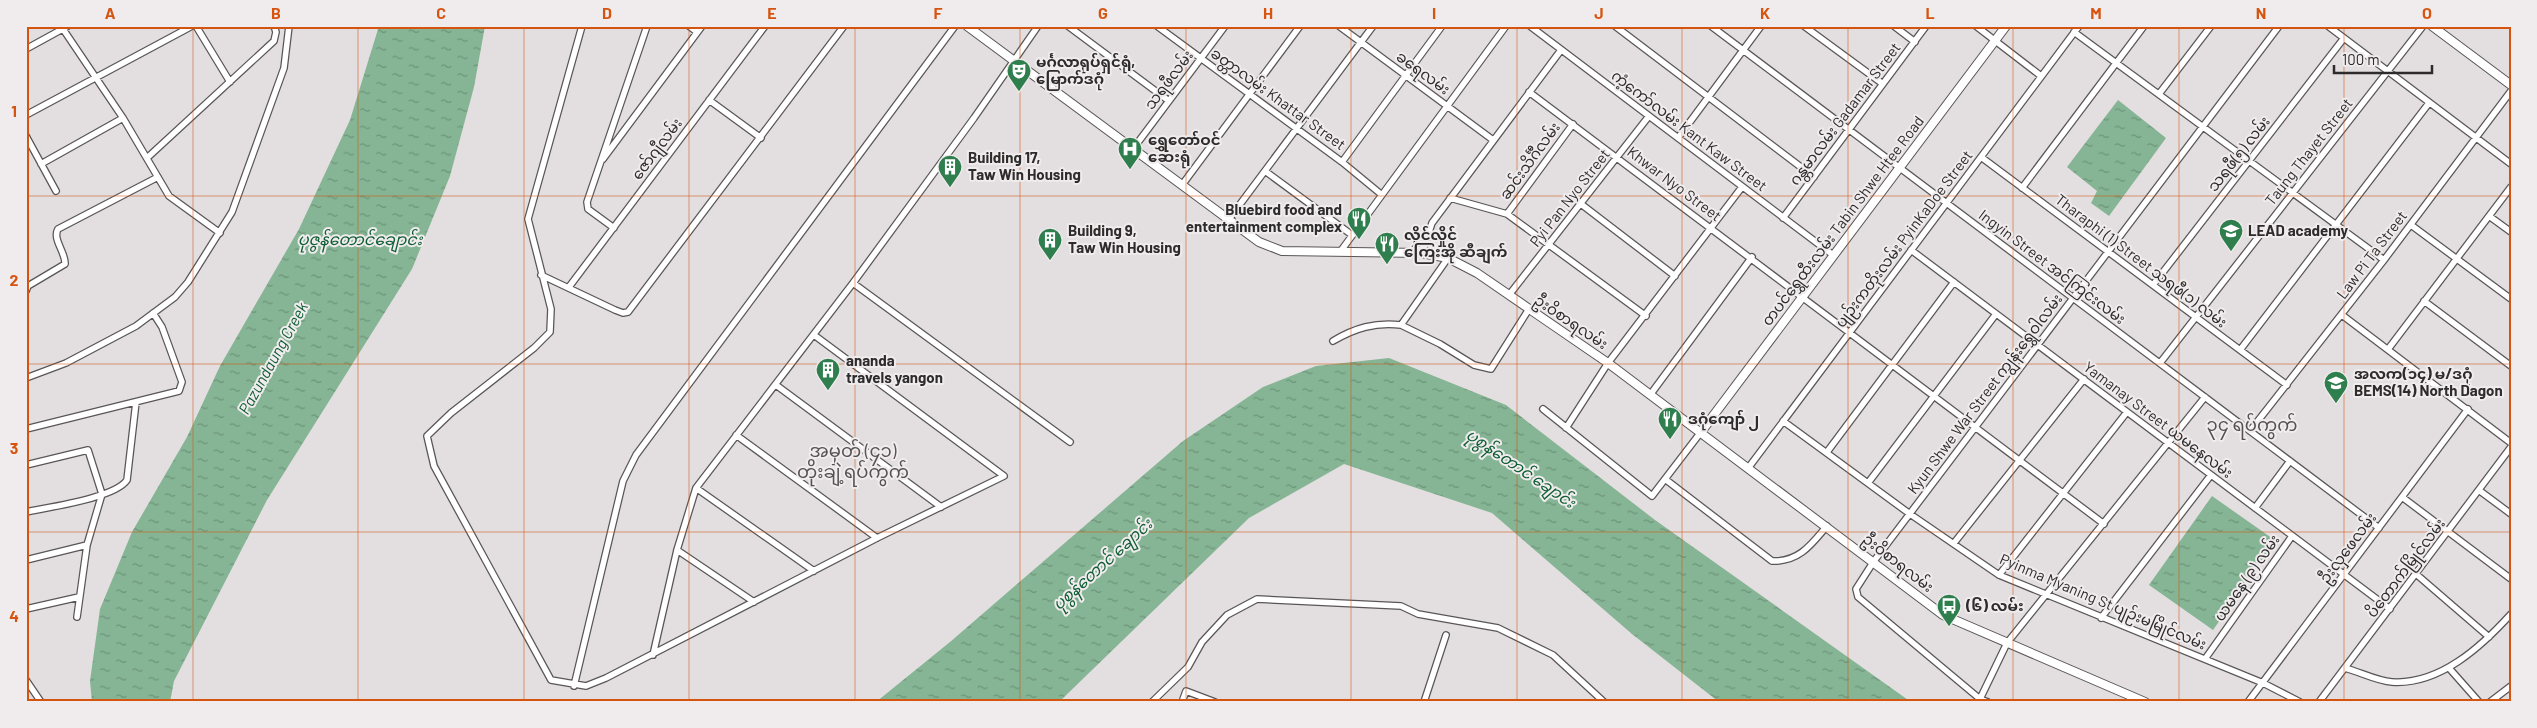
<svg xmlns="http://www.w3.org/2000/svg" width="2537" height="728" font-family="Barlow,'Noto Sans Myanmar',sans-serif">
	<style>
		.water { fill: url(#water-ripples) }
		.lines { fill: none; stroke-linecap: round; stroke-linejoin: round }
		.street-casing { stroke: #5a5657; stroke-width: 8 }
		.secondary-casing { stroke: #5a5657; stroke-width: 10 }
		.street { stroke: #fff; stroke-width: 5.5 }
		.secondary { stroke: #fff; stroke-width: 8 }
		.grid { fill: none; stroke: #d5540f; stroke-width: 1; stroke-opacity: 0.55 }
		.labels { text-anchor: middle; stroke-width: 4; stroke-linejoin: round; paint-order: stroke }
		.poi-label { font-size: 15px; font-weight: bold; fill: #2d2b2b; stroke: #f0ebec; text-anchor: start }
		.street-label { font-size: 15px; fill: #2d2b2b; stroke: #f0ebec }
		.water-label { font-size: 16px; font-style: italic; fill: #0e5e34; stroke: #f0ebec }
		.quarter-label { font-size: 18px; fill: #565253; stroke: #f0ebec }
		.neatline { fill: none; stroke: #d5540f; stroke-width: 2 }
		.grid-label { font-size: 16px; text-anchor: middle; font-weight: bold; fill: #d5540f }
	</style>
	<defs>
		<pattern id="water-ripples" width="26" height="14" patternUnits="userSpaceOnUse" patternTransform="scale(1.25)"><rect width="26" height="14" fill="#85b594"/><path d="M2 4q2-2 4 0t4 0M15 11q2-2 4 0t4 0" fill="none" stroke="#6d9379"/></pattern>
	</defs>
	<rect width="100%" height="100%" fill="#e3dedf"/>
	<path class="water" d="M 379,26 L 485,26 L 474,87 L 450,176 L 412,269 L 267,500 L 174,681 L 170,702 L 92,702 L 90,681 L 100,609 L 132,532 L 187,437 L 220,366 L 299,229 L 350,120 Z
		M 2118,100 L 2166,138 L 2109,216 L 2091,203 L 2097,191 L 2067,167 Z
		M 1389,358 L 1506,405 L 1655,520 L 1911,702 L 1719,702 L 1632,634 L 1492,513 L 1344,464 L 1249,518 L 1059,702 L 876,702 L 950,642 L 1183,441 L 1263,387 L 1316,366 Z
		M 2212,496 L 2276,541 L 2213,630 L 2149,585 Z"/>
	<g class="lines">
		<defs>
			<path id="street" d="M 196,26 L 230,82
				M 582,26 L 528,219 L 551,309 L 550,332 L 534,348 L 451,413 L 427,436 L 434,466 L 551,680 L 586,686 L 606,678 L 877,538 L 1004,476 L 814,335
				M 689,26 L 697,32
				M 1068,26 L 1169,101
				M 1157,26 L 1342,162 L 1382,195
				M 1339,26 L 1493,140
				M 1530,26 L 1833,255
				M 1615,26 L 1814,177
				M 1711,26 L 2379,528
				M 1804,26 L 1883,84
				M 1894,26 L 1915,42
				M 1976,26 L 2041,76
				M 2328,26 L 2511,164
				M 63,29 L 123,118 L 169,196 L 220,233
				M 2074,32 L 2384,260
				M 26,49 L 68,26
				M 1529,92 L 2104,524
				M 2159,94 L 2211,26
				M 709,100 L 761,138
				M 26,115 L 192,26
				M 26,136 L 56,191
				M 1678,138 L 1761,26
				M 1133,149 L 1225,26
				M 1981,157 L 2287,385
				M 147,158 L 274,41 L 276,32 L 274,26
				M 603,159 L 702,26
				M 1342,162 L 1442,26
				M 41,164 L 123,118
				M 1265,171 L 1352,235
				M 1182,185 L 1300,26
				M 2022,188 L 2144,26
				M 1450,198 L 1507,214 L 1646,316
				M 1581,204 L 1675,276
				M 1507,214 L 1573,124
				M 2489,216 L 2511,232
				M 1783,218 L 1926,26
				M 1229,219 L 1373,26
				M 2411,225 L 2511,299
				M 614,228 L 588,209 L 587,202 L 647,26
				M 1911,250 L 2390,609
				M 1340,252 L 1506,26
				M 1422,253 L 1432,223 L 1561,50
				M 1448,258 L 1401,325 L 1440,344 L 1474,365 L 1491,369 L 1529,309
				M 541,275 L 615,310 L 623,313 L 628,312 L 844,26
				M 853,283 L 1070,442
				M 2153,285 L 2344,38
				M 569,287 L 765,26
				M 26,291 L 28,286 L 65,264 C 66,253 52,239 58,229 L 158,177
				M 1509,295 L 1649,116
				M 2424,301 L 2511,366
				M 2342,315 L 2511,443
				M 1333,341 C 1355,328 1375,322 1401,325
				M 2389,348 L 2511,187
				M 2240,350 L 2429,103
				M 2160,363 L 2423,26
				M 26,378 L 66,363 L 136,326 L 175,297 L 188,282 L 232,212 L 284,68 L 289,26
				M 776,385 L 941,507
				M 1650,395 L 1752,257
				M 1543,409 L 1652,496 L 1701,432
				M 1783,421 L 1910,514 L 1999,575 L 2263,683 L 2300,702
				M 1566,428 L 1608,363 L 1742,187
				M 26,429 L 179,391 L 182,382 L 162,327 L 153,313
				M 2250,431 L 2384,260 L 2511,91
				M 736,435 L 877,538
				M 1827,452 L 1954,282
				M 26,465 L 88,450 L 102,494
				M 1749,467 L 2079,26
				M 1665,479 L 1772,561 C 1799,562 1811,545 1827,526
				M 1868,483 L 1996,314
				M 696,488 L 814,571
				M 2480,491 L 2511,514
				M 2402,497 L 2511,579
				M 2255,508 L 2290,461
				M 26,512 C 49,507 115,498 127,480 L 136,402
				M 1954,543 L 2084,379
				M 677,550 L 754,602
				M 26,560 L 87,545
				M 2416,574 L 2489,637
				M 1999,575 L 2127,412
				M 26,609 L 79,597
				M 77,617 L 87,545 L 102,494
				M 2101,618 L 2211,475
				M 653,655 L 677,550 L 696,488 L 853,283 L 974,118 L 1038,26
				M 2205,659 L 2292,536
				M 2345,668 C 2360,672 2377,681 2392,682 C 2440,685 2482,646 2511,614
				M 2449,668 L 2479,702
				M 26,680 L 41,702
				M 574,686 L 623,481 L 636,455 L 955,26
				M 1980,699 L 2007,643 L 2205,397
				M 1152,702 L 1188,667 L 1202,642 L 1227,615 L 1257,599 L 1401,606 L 1418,614 L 1498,628 L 1553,655 L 1604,702
				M 1182,702 L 1186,691 L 1215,702
				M 1424,702 L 1446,635
				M 1988,702 L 1980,699 L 1858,597 L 1856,589 L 1874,561 L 2279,26
				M 2248,702 L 2468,409
				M 2319,702 L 2511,447
				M 2490,702 L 2511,686"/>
			<path id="secondary" d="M 967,26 L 1259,242 L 1282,251 L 1422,253 L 1448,258 L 1477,273 L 1608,363 L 1943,615 L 2145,702
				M 2432,26 L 2511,85
				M 1701,432 L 2006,26"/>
		</defs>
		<use href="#street" class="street-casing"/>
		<use href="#secondary" class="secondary-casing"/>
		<use href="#street" class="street"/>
		<use href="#secondary" class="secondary"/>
	</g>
	<path class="grid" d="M 193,26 L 193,702M 358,26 L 358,702M 524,26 L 524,702M 689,26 L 689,702M 855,26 L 855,702M 1020,26 L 1020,702M 1186,26 L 1186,702M 1351,26 L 1351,702M 1517,26 L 1517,702M 1682,26 L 1682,702M 1848,26 L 1848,702M 2013,26 L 2013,702M 2179,26 L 2179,702M 2344,26 L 2344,702M 26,196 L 2511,196M 26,364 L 2511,364M 26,532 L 2511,532"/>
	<defs>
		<symbol id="theatre-pin" viewBox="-11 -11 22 30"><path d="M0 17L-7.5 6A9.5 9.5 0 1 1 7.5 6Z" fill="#2e7e4e" stroke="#f0ebec"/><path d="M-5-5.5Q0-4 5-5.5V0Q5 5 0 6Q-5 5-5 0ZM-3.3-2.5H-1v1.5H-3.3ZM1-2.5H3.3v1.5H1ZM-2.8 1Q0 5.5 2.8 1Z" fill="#fff"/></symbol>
		<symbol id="hospital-pin" viewBox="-11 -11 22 30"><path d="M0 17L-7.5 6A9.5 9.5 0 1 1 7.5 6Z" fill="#2e7e4e" stroke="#f0ebec"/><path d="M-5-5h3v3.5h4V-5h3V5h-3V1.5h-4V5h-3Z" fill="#fff"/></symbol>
		<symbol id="building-pin" viewBox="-11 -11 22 30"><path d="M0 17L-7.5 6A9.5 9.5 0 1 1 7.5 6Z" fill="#2e7e4e" stroke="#f0ebec"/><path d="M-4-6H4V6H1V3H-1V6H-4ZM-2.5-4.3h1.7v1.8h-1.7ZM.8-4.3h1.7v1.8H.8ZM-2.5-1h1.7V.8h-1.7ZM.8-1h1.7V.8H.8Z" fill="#fff"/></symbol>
		<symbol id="restaurant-pin" viewBox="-11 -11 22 30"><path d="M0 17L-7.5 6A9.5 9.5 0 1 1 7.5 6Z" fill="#2e7e4e" stroke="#f0ebec"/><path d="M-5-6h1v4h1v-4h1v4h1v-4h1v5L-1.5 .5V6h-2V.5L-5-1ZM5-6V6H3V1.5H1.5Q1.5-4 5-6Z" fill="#fff"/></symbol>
		<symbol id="school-pin" viewBox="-11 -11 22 30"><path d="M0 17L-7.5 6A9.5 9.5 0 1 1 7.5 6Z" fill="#2e7e4e" stroke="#f0ebec"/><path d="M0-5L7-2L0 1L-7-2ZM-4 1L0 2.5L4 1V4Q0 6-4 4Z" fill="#fff"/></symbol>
		<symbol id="bus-pin" viewBox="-11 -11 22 30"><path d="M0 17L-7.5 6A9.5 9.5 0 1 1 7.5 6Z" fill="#2e7e4e" stroke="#f0ebec"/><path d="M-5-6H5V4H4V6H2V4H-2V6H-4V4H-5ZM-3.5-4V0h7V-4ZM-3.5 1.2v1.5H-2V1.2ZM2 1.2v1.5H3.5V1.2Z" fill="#fff"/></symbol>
	</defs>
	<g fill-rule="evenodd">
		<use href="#theatre-pin" x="1005" y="57" width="28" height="38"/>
		<use href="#hospital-pin" x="1116" y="135" width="28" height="38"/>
		<use href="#building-pin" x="936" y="153" width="28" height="38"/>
		<use href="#restaurant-pin" x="1345" y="205" width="28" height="38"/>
		<use href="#school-pin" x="2217" y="217" width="28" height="38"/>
		<use href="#building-pin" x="1036" y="226" width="28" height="38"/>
		<use href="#restaurant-pin" x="1373" y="230" width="28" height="38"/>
		<use href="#building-pin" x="814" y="356" width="28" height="38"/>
		<use href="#school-pin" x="2322" y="369" width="28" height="38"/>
		<use href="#restaurant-pin" x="1656" y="405" width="28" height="38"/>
		<use href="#bus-pin" x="1935" y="592" width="28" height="38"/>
	</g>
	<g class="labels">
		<g class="poi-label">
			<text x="1036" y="67">မင်္ဂလာရုပ်ရှင်ရုံ,<tspan x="1036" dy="17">မြောက်ဒဂုံ</tspan></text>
			<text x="1148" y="145">ရွှေတော်ဝင်<tspan x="1148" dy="17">ဆေးရုံ</tspan></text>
			<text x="968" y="163">Building 17,<tspan x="968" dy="17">Taw Win Housing</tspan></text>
			<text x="1342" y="215" text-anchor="end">Bluebird food and<tspan x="1342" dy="17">entertainment complex</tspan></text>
			<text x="1068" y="236">Building 9,<tspan x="1068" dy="17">Taw Win Housing</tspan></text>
			<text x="2248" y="236">LEAD academy</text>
			<text x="1404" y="240">လှိုင်လှိုင်<tspan x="1404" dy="17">ကြေးအို ဆီချက်</tspan></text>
			<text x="846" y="366">ananda<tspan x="846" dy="17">travels yangon</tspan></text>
			<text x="2354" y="379">အလက(၁၄) မ/ဒဂုံ<tspan x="2354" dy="17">BEMS(14) North Dagon</tspan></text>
			<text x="1688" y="424">ဒဂုံကျော် ၂</text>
			<text x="1966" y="611">(၆) လမ်း</text>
		</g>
		<g class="street-label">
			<text transform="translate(1423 73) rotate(36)" y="5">ခရေလမ်း</text>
			<text transform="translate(1169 80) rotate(-53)" y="5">သရဖီလမ်း</text>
			<text transform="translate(1278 99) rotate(36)" y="5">ခတ္တာလမ်း Khattar Street</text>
			<text transform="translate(1845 114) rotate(-53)" y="5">ဂန္တမာလမ်း Gadamar Street</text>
			<text transform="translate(1689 131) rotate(37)" y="5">ကံ့ကော်လမ်း Kant Kaw Street</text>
			<text transform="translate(657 149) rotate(-53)" y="5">ဇော်ဂျီလမ်း</text>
			<text transform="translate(2309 152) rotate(-52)" y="5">Taung Thayet Street</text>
			<text transform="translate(2239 154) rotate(-52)" y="5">သရဖီ(၅) လမ်း</text>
			<text transform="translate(1530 161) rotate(-54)" y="5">ဆင်းသိင်္ဂီလမ်း</text>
			<text transform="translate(1674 184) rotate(37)" y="5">Khwar Nyo Street</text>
			<text transform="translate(1570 198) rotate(-52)" y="5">Pyi Pan Nyo Street</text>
			<text transform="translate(1843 221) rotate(-53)" y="5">တပင်ရွှေထီးလမ်း Tabin Shwe Htee Road</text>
			<text transform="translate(1904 239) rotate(-53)" y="5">ပျဉ်းကတိုးလမ်း PyinKaDoe Street</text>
			<text transform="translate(2372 255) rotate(-53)" y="5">Law Pi Ta Street</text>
			<text transform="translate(2141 261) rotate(37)" y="5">Tharaphi (1) Street သရဖီ(၁) လမ်း</text>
			<text transform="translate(2052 267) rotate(37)" y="5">Ingyin Street အင်ကြင်းလမ်း</text>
			<text transform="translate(1571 322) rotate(34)" y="5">ဦးဝိစာရလမ်း</text>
			<text transform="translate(1985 394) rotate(-53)" y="5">Kyun Shwe War Street ကျွန်းရွှေဝါလမ်း</text>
			<text transform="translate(2158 420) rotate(37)" y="5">Yamanay Street ယမနေလမ်း</text>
			<text transform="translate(2348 548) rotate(-53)" y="5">ဦးလှဖေလမ်း</text>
			<text transform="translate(1898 563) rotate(38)" y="5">ဦးဝိစာရလမ်း</text>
			<text transform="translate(2406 568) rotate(-53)" y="5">ပိတောက်မြိုင်လမ်း</text>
			<text transform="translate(2247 578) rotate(-55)" y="5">ယမနေ (၉) လမ်း</text>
			<text transform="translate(2103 602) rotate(23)" y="5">Pyinma Myaning St ပျဉ်းမမြိုင်လမ်း</text>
		</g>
		<g class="water-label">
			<text x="360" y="245">ပုဇွန်တောင်ချောင်း</text>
			<text transform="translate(273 358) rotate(-61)" y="6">Pazundaung Creek</text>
			<text transform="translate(1521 468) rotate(34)" y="6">ပုစွန်တောင် ချောင်း</text>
			<text transform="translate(1102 564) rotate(-42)" y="6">ပုစွန်တောင် ချောင်း</text>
		</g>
		<g class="quarter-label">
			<text x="2252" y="431">၃၄ ရပ်ကွက်</text>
			<text x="853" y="457">အမှတ် (၄၁)<tspan x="853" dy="21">တိုးချဲ့ရပ်ကွက်</tspan></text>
		</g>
	</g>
	<rect width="2537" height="728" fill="none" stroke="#f0ebec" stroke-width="55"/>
	<path d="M2334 65v8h98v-8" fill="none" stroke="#2d2b2b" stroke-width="2.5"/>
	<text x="2342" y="65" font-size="15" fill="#2d2b2b" stroke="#f0ebec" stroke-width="4" paint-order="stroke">100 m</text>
	<rect x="28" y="28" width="2482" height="672" class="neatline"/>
	<g class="grid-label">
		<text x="110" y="19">A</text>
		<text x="276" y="19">B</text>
		<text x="441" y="19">C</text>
		<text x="607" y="19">D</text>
		<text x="772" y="19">E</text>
		<text x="938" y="19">F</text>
		<text x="1103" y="19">G</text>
		<text x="1268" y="19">H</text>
		<text x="1434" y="19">I</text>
		<text x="1599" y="19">J</text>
		<text x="1765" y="19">K</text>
		<text x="1930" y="19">L</text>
		<text x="2096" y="19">M</text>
		<text x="2261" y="19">N</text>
		<text x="2427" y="19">O</text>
		<text x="14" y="117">1</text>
		<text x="14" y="286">2</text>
		<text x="14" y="454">3</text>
		<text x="14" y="622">4</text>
	</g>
</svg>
